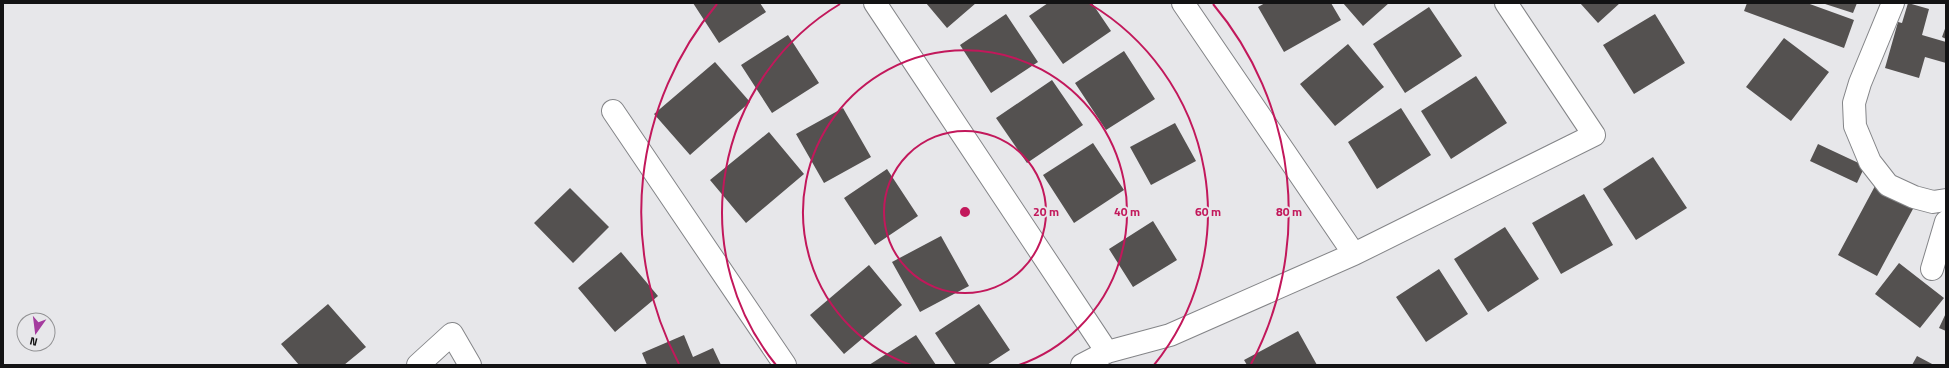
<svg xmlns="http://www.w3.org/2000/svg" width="1949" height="368" font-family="'Titillium Web',sans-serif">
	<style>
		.building { fill: #545150 }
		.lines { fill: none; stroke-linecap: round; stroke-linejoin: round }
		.minor-casing { stroke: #848588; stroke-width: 24 }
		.minor { stroke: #fff; stroke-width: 22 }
		.ring { fill: none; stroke: #c2185b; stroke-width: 2 }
		.centre { fill: #c2185b; stroke: #e7e7ea; stroke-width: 2 }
		.ring-label { font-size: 12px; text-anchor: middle; font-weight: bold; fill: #c2185b; stroke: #e7e7ea; stroke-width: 4; stroke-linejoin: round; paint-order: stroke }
	</style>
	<rect width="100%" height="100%" fill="#e7e7ea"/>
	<path class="building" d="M 693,3 L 760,3 L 766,12 L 719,43 Z
		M 926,3 L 976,3 L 947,28 Z
		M 1048,3 L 1092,3 L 1111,31 L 1063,64 L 1029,16 Z
		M 1265,3 L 1331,3 L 1341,20 L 1284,52 L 1258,7 Z
		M 1343,3 L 1389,3 L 1363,26 Z
		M 1580,3 L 1620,3 L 1598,23 Z
		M 1747,3 L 1807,3 L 1854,20 L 1844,48 L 1744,11 Z
		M 1822,3 L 1857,3 L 1853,13 Z
		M 1908,3 L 1929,9 L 1922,35 L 1946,42 L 1946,63 L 1925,57 L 1919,78 L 1885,68 L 1898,22 L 1902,23 Z
		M 1429,7 L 1462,56 L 1405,93 L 1373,44 Z
		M 1006,14 L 1038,62 L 991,93 L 960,45 Z
		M 1655,14 L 1685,63 L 1634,94 L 1603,45 Z
		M 1946,26 L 1946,39 L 1942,37 Z
		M 788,35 L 819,83 L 772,113 L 741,65 Z
		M 1784,38 L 1829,72 L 1791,121 L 1746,87 Z
		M 1348,44 L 1384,87 L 1335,126 L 1300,84 Z
		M 1124,51 L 1155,99 L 1106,130 L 1075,83 Z
		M 715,62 L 750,102 L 690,155 L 654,114 Z
		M 1476,76 L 1507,123 L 1451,159 L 1421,111 Z
		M 1052,80 L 1083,125 L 1027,163 L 996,118 Z
		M 843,108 L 871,157 L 824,183 L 796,134 Z
		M 1401,108 L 1431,155 L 1377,189 L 1348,142 Z
		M 1175,123 L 1196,161 L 1151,185 L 1130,147 Z
		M 769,132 L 804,174 L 746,223 L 710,180 Z
		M 1093,143 L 1124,190 L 1074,223 L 1043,175 Z
		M 1818,144 L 1865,166 L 1857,183 L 1810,161 Z
		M 1653,157 L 1687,208 L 1636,240 L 1603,189 Z
		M 887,169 L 918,216 L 875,245 L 844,198 Z
		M 1875,186 L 1914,207 L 1877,276 L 1838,255 Z
		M 570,188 L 609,227 L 573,263 L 534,223 Z
		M 1584,194 L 1613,245 L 1561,274 L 1532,223 Z
		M 1153,221 L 1177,260 L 1133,287 L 1109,249 Z
		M 1505,227 L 1539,279 L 1488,312 L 1454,259 Z
		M 941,236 L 969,286 L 920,312 L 892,262 Z
		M 621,252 L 658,296 L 615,332 L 578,288 Z
		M 1899,263 L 1944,298 L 1920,328 L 1875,294 Z
		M 869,265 L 902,305 L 844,354 L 810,315 Z
		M 1439,269 L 1468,314 L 1426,342 L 1396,297 Z
		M 328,304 L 366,347 L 344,365 L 299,365 L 281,344 Z
		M 979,304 L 1010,350 L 987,365 L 956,365 L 935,333 Z
		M 1946,313 L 1946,331 L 1939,328 Z
		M 1298,331 L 1317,365 L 1247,365 L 1244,360 Z
		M 684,335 L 693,357 L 713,348 L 721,365 L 647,365 L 642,353 Z
		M 916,335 L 936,365 L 869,365 Z
		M 1917,356 L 1934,365 L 1912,365 Z"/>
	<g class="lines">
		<defs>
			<path id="minor" d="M 875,3 L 1107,352
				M 1183,3 L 1354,254
				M 1893,3 L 1860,83 L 1854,103 L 1855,126 L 1870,162 L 1888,185 L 1914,197 L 1933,202 L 1946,200
				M 613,111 L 785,365
				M 1932,269 L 1946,222
				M 418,365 L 452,334 L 470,365
				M 1082,365 L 1107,352 L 1170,335 L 1354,254 L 1594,135 L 1506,3"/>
		</defs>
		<use href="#minor" class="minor-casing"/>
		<use href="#minor" class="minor"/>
	</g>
	<g class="ring">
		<circle cx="965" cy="212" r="81"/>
		<path d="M911 365A162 162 0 1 1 1019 365"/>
		<path d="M776 365A243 243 0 0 1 840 4M1090 4A243 243 0 0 1 1154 365"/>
		<path d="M679 364A324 324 0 0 1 717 4M1213 4A324 324 0 0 1 1251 364"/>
	</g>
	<circle cx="965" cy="212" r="6" class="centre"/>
	<g class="ring-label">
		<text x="1046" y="216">20 m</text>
		<text x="1127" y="216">40 m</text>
		<text x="1208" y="216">60 m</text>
		<text x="1289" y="216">80 m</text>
	</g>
	<rect width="1949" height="368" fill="none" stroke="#131314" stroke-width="8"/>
	<g transform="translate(36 332) rotate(194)"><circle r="19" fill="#e7e7ea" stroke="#929294"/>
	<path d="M0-3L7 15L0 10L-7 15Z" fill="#a43b9e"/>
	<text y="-6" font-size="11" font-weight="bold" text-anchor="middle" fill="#131314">N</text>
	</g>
</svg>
